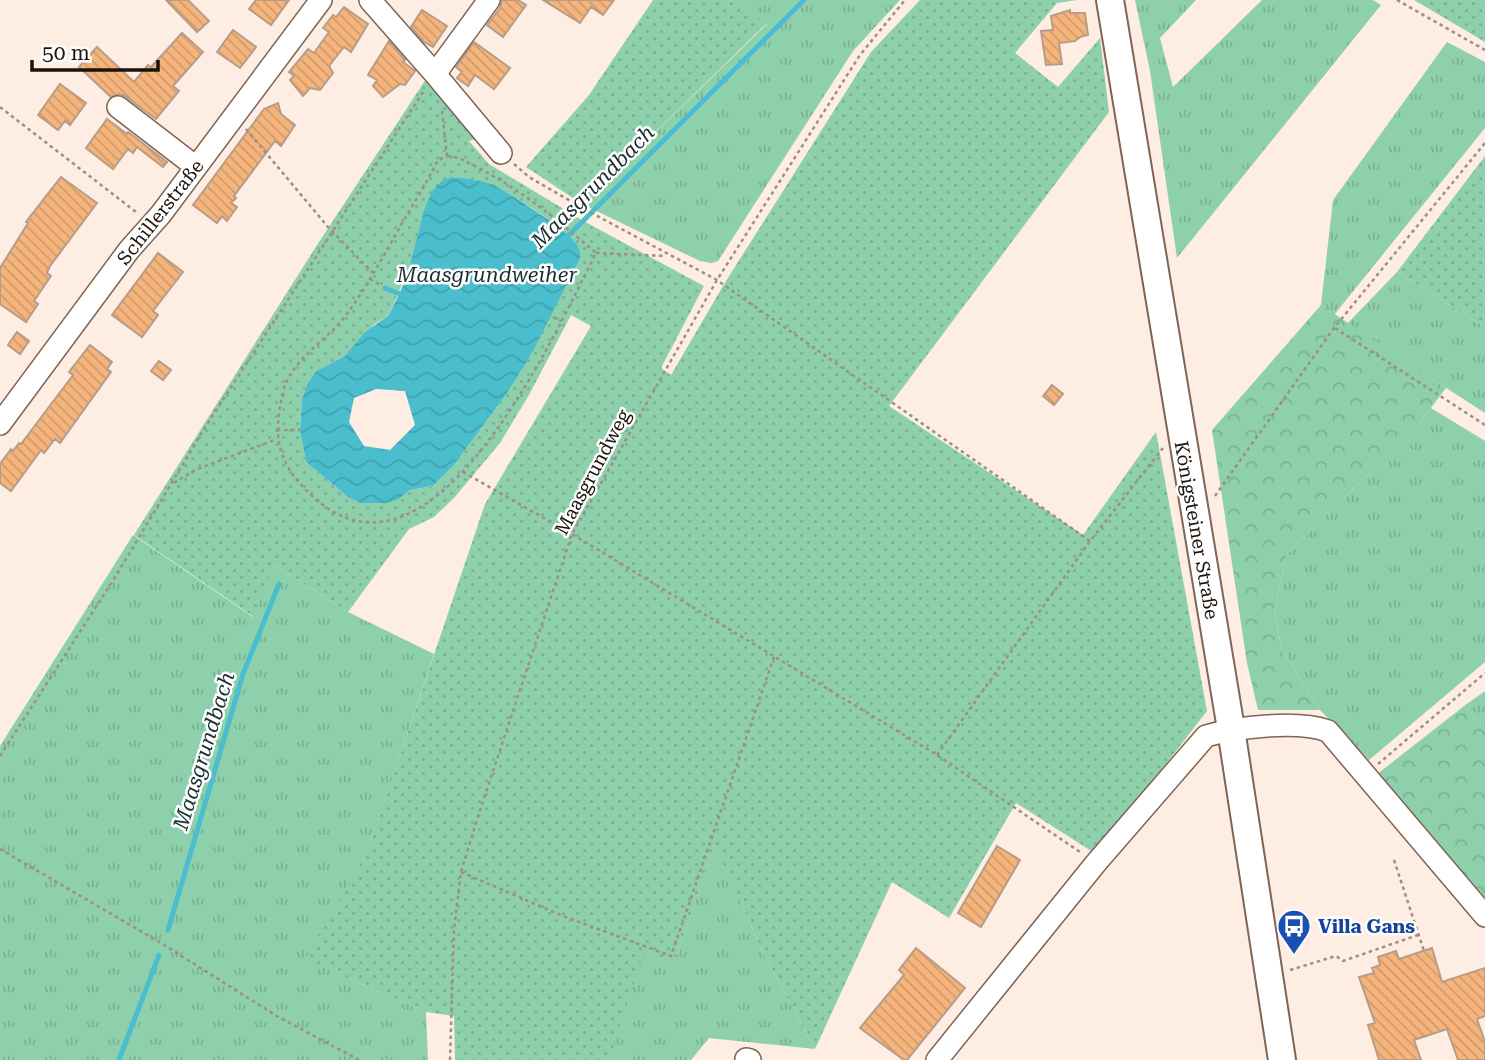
<svg xmlns="http://www.w3.org/2000/svg" width="1485" height="1060" font-family="'Roboto Serif',serif">
	<style>
		.grass { fill: url(#grass-tufts) }
		.forest { fill: url(#forest-crowns) }
		.park { fill: url(#park-dots); fill-rule: evenodd }
		.water { fill: url(#water-waves); fill-rule: evenodd }
		.lines { fill: none; stroke-linecap: round; stroke-linejoin: round }
		.stream { stroke: #4abecd; stroke-width: 5 }
		.building { fill: url(#building-back-hatch); stroke: #b69d89; stroke-width: 2 }
		.minor-casing { stroke: #7e6555; stroke-width: 24 }
		.major-casing { stroke: #7e6555; stroke-width: 30 }
		.path { stroke: #9c8f86; stroke-width: 2.5; stroke-dasharray: 3.5 3.5; stroke-linecap: butt }
		.minor { stroke: #fff; stroke-width: 21 }
		.major { stroke: #fff; stroke-width: 26 }
		.labels { text-anchor: middle; stroke-width: 5; stroke-linejoin: round; paint-order: stroke }
		.street-label { font-size: 19px; fill: #1b120c; stroke: #fefefe }
		.transit-label { font-size: 19px; font-weight: bold; fill: #164399; stroke: #fefefe; text-anchor: start }
		.water-label { font-size: 21px; font-style: italic; fill: #192e31; stroke: #fefefe }
	</style>
	<defs>
		<pattern id="grass-tufts" width="24" height="20" patternUnits="userSpaceOnUse" patternTransform="scale(1.75)"><rect width="24" height="20" fill="#8ed0ac"/><path d="M3 7l-1-3M5 7V3M7 7l1-3M15 17l-1-3M17 17v-4M19 17l1-3" fill="none" stroke="#7ab293"/></pattern>
		<pattern id="forest-crowns" width="20" height="18" patternUnits="userSpaceOnUse" patternTransform="scale(1.75)"><rect width="20" height="18" fill="#8ed0ac"/><path d="M2 6a3 3 0 1 1 6 0M12 15a3 3 0 1 1 6 0" fill="none" stroke="#7ab293"/></pattern>
		<pattern id="park-dots" width="8" height="8" patternUnits="userSpaceOnUse" patternTransform="scale(1.75)"><rect width="8" height="8" fill="#8ed0ac"/><path d="M2 2h.1M6 6h.1" fill="none" stroke="#7ab293" stroke-width="1.8" stroke-linecap="round"/></pattern>
		<pattern id="water-waves" width="16" height="10" patternUnits="userSpaceOnUse" patternTransform="scale(1.75)"><rect width="16" height="10" fill="#4abecd"/><path d="M0 5q4-4 8 0t8 0" fill="none" stroke="#40a2af"/></pattern>
		<pattern id="building-back-hatch" width="6" height="6" patternUnits="userSpaceOnUse" patternTransform="scale(1.75)"><rect width="6" height="6" fill="#f5b47c"/><path d="M-1 5l2 2M0 0l6 6M5-1l2 2" fill="none" stroke="#d19a6a"/></pattern>
	</defs>
	<rect width="100%" height="100%" fill="#feede2"/>
	<path class="grass" d="M 729,0 L 900,0 L 853,51 L 718,261 L 711,263 L 700,261 L 582,204 L 767,24 Z
		M 1135,0 L 1196,0 L 1160,38 L 1173,87 L 1262,0 L 1373,0 L 1381,5 L 1177,258 L 1150,71 Z
		M 1447,42 L 1485,62 L 1485,128 L 1334,315 L 1321,305 L 1333,200 Z
		M 1397,272 L 1485,327 L 1485,413 L 1347,324 Z
		M 1431,408 L 1485,441 L 1485,662 L 1369,760 L 1320,710 L 1282,650 L 1274,611 L 1287,554 L 1418,425 Z
		M 133,535 L 253,617 L 274,565 L 348,612 L 434,654 L 367,854 L 306,959 L 426,1012 L 428,1060 L 0,1060 L 0,746 Z
		M 1485,691 L 1485,729 L 1464,706 Z
		M 715,845 L 762,950 L 815,1049 L 709,1038 L 691,1060 L 608,1060 L 644,951 L 674,963 Z"/>
	<path class="forest" d="M 1321,305 L 1446,388 L 1418,425 L 1287,554 L 1274,611 L 1282,650 L 1320,710 L 1258,710 L 1247,663 L 1212,430 Z
		M 1464,706 L 1485,729 L 1485,898 L 1376,775 Z"/>
	<path class="park" d="M 653,0 L 729,0 L 767,23 L 582,204 L 526,167 L 589,95 Z
		M 920,0 L 1077,0 L 1057,3 L 1015,53 L 1058,87 L 1100,38 L 1109,112 L 889,406 L 1083,535 L 1156,432 L 1207,711 L 1096,854 L 1016,803 L 949,918 L 892,882 L 815,1049 L 762,950 L 715,846 L 674,963 L 644,952 L 609,1060 L 455,1060 L 454,1016 L 426,1012 L 305,959 L 367,853 L 485,504 L 591,326 L 571,315 L 529,395 L 500,443 L 454,498 L 434,517 L 409,529 L 348,612 L 274,565 L 254,617 L 134,535 L 317,245 L 434,67 L 495,132 L 469,141 L 489,164 L 587,223 L 704,286 L 661,368 L 671,375 L 726,281 L 871,52 ZM 452,177 C 467,178 482,180 495,187 C 523,200 560,225 579,248 L 530,357 L 505,396 L 454,465 L 433,486 L 410,490 L 399,499 L 348,497 L 306,462 L 300,430 L 302,399 L 307,384 L 316,371 L 345,356 L 375,324 L 389,315 L 413,258 L 424,210 Z
		M 1414,0 L 1485,0 L 1485,42 Z
		M 1485,156 L 1485,327 L 1397,272 Z"/>
	<path class="water" d="M 452,177 C 467,178 482,180 495,186 C 513,195 571,232 579,248 C 580,251 580,255 580,258 L 530,357 L 505,396 L 454,465 L 433,486 L 410,490 L 399,499 L 386,503 L 361,503 L 348,497 L 306,462 L 300,430 L 302,399 L 307,384 L 316,371 L 345,356 L 364,333 L 389,315 L 407,277 L 424,210 L 432,191 L 443,180 ZM 376,389 L 405,391 L 415,425 L 390,450 L 364,446 L 349,422 L 354,398 Z"/>
	<g class="lines">
		<path class="stream" d="M 564,240 L 804,0
			M 385,288 L 405,296
			M 168,930 L 243,674 L 279,584
			M 119,1060 L 159,955"/>
	</g>
	<path class="building" d="M 166,0 L 188,0 L 209,21 L 197,32 Z
		M 256,0 L 289,0 L 271,25 L 249,9 Z
		M 502,0 L 518,0 L 526,5 L 503,37 L 487,25 L 500,8 Z
		M 543,0 L 614,0 L 603,15 L 591,7 L 580,23 Z
		M 344,7 L 368,24 L 351,52 L 344,47 L 329,66 L 333,73 L 320,90 L 310,88 L 303,96 L 290,80 L 294,76 L 289,72 L 308,49 L 314,53 L 329,32 L 323,28 L 333,15 L 336,17 Z
		M 422,10 L 447,26 L 433,47 L 424,42 L 411,27 Z
		M 1070,10 L 1070,13 L 1085,13 L 1088,35 L 1080,37 L 1075,41 L 1059,43 L 1062,64 L 1046,65 L 1041,31 L 1053,30 L 1051,16 Z
		M 233,30 L 256,47 L 240,68 L 217,52 Z
		M 182,33 L 203,52 L 173,86 L 179,91 L 156,119 L 125,96 L 119,94 L 111,97 L 79,67 L 97,47 L 134,82 L 148,65 L 151,67 Z
		M 389,41 L 405,60 L 403,62 L 415,71 L 405,85 L 400,84 L 383,97 L 373,86 L 377,80 L 368,75 Z
		M 474,42 L 510,68 L 494,89 L 475,75 L 468,86 L 457,78 L 462,72 L 456,67 Z
		M 60,84 L 86,103 L 70,125 L 65,121 L 58,130 L 38,115 Z
		M 278,103 L 281,114 L 295,125 L 281,146 L 275,141 L 234,196 L 236,198 L 231,203 L 237,207 L 227,221 L 222,216 L 217,223 L 193,205 L 264,109 Z
		M 107,119 L 127,134 L 128,132 L 167,162 L 163,167 L 137,147 L 133,153 L 128,149 L 113,169 L 86,148 Z
		M 61,177 L 97,203 L 50,266 L 47,273 L 51,276 L 34,301 L 38,304 L 26,322 L 0,304 L 0,268 L 28,223 L 26,222 Z
		M 158,253 L 183,272 L 153,311 L 158,315 L 142,337 L 112,315 Z
		M 17,332 L 29,341 L 20,354 L 8,345 Z
		M 90,345 L 112,362 L 107,369 L 111,372 L 60,443 L 55,439 L 44,453 L 41,450 L 11,491 L 0,483 L 0,464 L 11,449 L 13,451 L 19,443 L 21,444 L 73,375 L 69,372 Z
		M 159,361 L 171,370 L 163,380 L 151,371 Z
		M 1052,385 L 1063,394 L 1054,405 L 1043,396 Z
		M 997,846 L 1020,860 L 981,927 L 958,913 Z
		M 916,948 L 965,988 L 907,1060 L 904,1060 L 860,1028 L 904,975 L 899,970 Z
		M 1432,948 L 1442,982 L 1485,968 L 1485,1016 L 1477,1019 L 1485,1042 L 1485,1060 L 1458,1060 L 1447,1029 L 1414,1040 L 1421,1060 L 1379,1060 L 1368,1025 L 1375,1023 L 1359,977 L 1374,973 L 1372,968 L 1380,965 L 1378,957 L 1396,951 L 1399,959 Z"/>
	<g class="lines">
		<defs>
			<path id="minor" d="M 370,0 L 435,74 L 501,153
				M 435,74 L 489,0
				M 118,107 L 196,167
				M 0,424 L 129,250 L 161,214 L 321,0
				M 746,1059 L 750,1060
				M 937,1060 L 1096,863 L 1206,736 C 1237,727 1297,720 1328,731 L 1485,916"/>
			<path id="major" d="M 1110,0 L 1231,729 L 1282,1060"/>
		</defs>
		<use href="#minor" class="minor-casing"/>
		<use href="#major" class="major-casing"/>
		<path class="path" d="M 1397,0 L 1485,50
			M 0,107 L 136,212
			M 442,111 L 447,156
			M 246,129 L 328,227 L 373,273
			M 447,156 C 459,156 466,162 477,167 C 521,190 558,220 596,253 C 555,333 431,613 309,493 C 276,461 273,435 283,392 C 291,359 327,341 346,315 C 367,287 384,255 401,225 C 414,203 427,182 438,160 Z
			M 514,164 L 529,177 L 586,210 L 717,280 L 1090,541
			M 596,253 L 666,256
			M 370,279 L 382,286
			M 553,317 L 561,321
			M 1335,328 L 1485,425
			M 277,430 L 300,430
			M 463,472 L 572,534 L 937,755 L 1080,852
			M 174,483 L 195,470 L 277,439
			M 1215,496 L 1334,328 L 1485,143
			M 937,755 L 1090,541 L 1163,448
			M 0,756 L 114,579 L 204,429 L 423,92
			M 1378,764 L 1485,673
			M 0,849 L 161,943 L 275,1015 L 359,1060
			M 1394,860 L 1424,951
			M 461,872 L 563,916 L 671,956 L 774,657
			M 1290,970 L 1336,956 L 1343,961 L 1418,935
			M 450,1060 L 454,929 L 461,872 L 479,813 L 572,534 L 717,280 L 860,55 L 905,0"/>
		<use href="#minor" class="minor"/>
		<use href="#major" class="major"/>
	</g>
	<defs>
		<symbol id="bus-pin" viewBox="-11 -11 22 30"><path d="M0 17L-7.5 6A9.5 9.5 0 1 1 7.5 6Z" fill="#1a4fb4" stroke="#fefefe"/><path d="M-5-6H5V4H4V6H2V4H-2V6H-4V4H-5ZM-3.5-4V0h7V-4ZM-3.5 1.2v1.5H-2V1.2ZM2 1.2v1.5H3.5V1.2Z" fill="#fff"/></symbol>
	</defs>
	<g fill-rule="evenodd">
		<use href="#bus-pin" x="1275" y="907" width="38" height="52"/>
	</g>
	<g class="labels">
		<g class="street-label">
			<text transform="translate(160 212) rotate(-52)" y="7">Schillerstraße</text>
			<text transform="translate(592 472) rotate(-62)" y="7">Maasgrundweg</text>
			<text transform="translate(1197 530) rotate(80)" y="7">Königsteiner Straße</text>
		</g>
		<g class="transit-label">
			<text x="1318" y="933">Villa Gans</text>
		</g>
		<g class="water-label">
			<text transform="translate(593 187) rotate(-45)" y="7">Maasgrundbach</text>
			<text x="487" y="282">Maasgrundweiher</text>
			<text transform="translate(204 751) rotate(-73)" y="7">Maasgrundbach</text>
		</g>
	</g>
	<path d="M32 60v10h126v-10" fill="none" stroke="#1b120c" stroke-width="3.5"/>
	<text x="42" y="60" font-size="21" fill="#1b120c" stroke="#fefefe" stroke-width="5" paint-order="stroke">50 m</text>
</svg>
